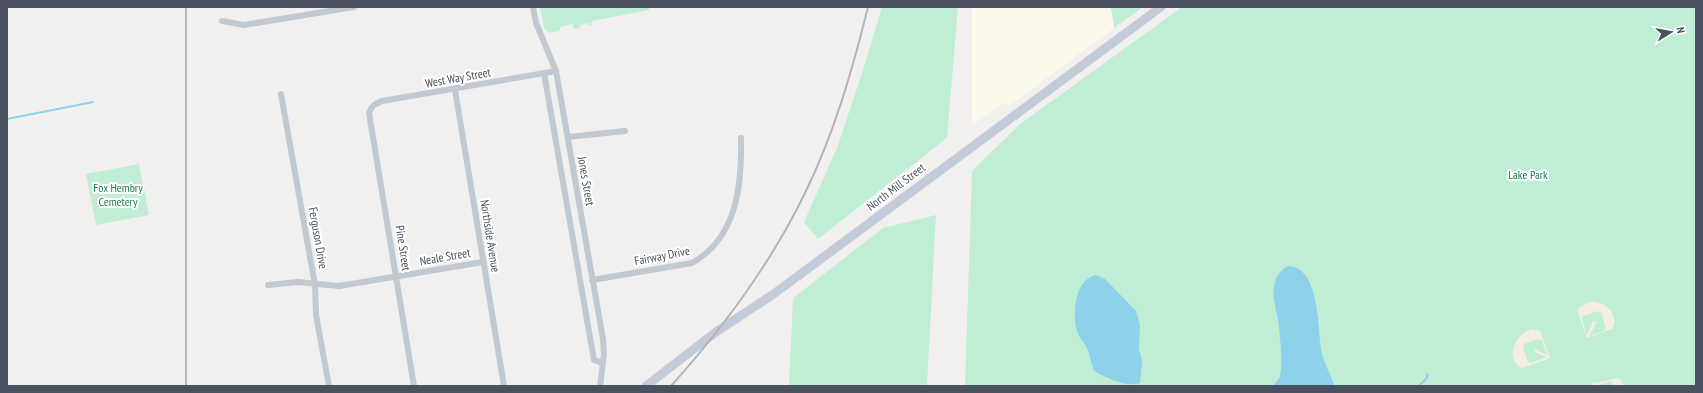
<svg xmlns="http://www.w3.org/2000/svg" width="1703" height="393" font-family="'PT Sans Narrow',sans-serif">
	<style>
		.commercial { fill: #fcf8ea }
		.green { fill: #bfeed4 }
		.sand { fill: #f3eee1; fill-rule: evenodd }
		.water { fill: #8dd1ea }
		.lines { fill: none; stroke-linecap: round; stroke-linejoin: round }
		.stream { stroke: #8dd1ea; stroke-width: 2 }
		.street { stroke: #c0c9d1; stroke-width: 6 }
		.secondary { stroke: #c3cbd8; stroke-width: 9 }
		.rail { stroke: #b2b4ba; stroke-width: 2 }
		.labels { text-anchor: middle; stroke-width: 4; stroke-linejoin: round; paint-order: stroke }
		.street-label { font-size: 12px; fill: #48515d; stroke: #fff }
		.park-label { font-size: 12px; fill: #197d51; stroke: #fff }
	</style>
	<rect width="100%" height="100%" fill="#f2f0ef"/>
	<path class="commercial" d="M 972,7 L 1111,7 L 1114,28 L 1009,106 L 1006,102 L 972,125 Z"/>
	<path class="green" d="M 540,7 L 649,7 L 649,10 L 592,21 L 592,25 L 590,26 L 588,23 L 579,25 L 580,28 L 574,29 L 572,24 L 560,27 L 560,31 L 550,33 L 545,30 Z
		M 882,7 L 958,7 L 947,138 L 818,239 L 804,222 L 837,148 L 864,67 Z
		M 1111,7 L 1143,7 L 1114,28 Z
		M 1182,7 L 1696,7 L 1696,386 L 965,386 L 972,171 L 1020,124 Z
		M 139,164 L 149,215 L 96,225 L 86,174 Z
		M 936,215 L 927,386 L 789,386 L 793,298 L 883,228 Z"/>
	<path class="sand" d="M 1590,302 C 1604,300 1621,315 1612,329 L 1587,338 L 1577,310 L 1583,305 ZM 1598,311 L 1601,313 L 1606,328 L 1604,331 L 1589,336 L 1597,322 L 1593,321 L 1587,335 L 1582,319 L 1583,316 Z
		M 1533,329 L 1540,331 L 1549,355 L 1551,358 L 1522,368 C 1503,359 1516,332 1533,329 ZM 1538,339 L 1542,340 L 1547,355 L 1535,349 L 1535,353 L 1538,353 L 1546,357 L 1531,363 L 1528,362 L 1523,347 L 1524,344 Z
		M 1617,378 L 1620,379 L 1624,386 L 1614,386 L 1611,381 L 1598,385 L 1598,386 L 1592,385 L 1594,382 L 1598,383 Z"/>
	<path class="water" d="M 1288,266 C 1321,267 1317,330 1322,354 C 1325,365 1331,376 1335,386 L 1273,386 C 1275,383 1279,380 1280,376 C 1283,364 1280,338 1279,326 C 1276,306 1265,278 1288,266 Z
		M 1096,275 L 1105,279 L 1136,311 L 1140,325 L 1139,349 L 1142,360 L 1140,383 C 1126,388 1105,377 1094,371 C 1091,364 1090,356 1088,350 C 1085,343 1079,338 1077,331 C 1072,314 1075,279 1096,275 Z"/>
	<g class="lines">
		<path class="stream" d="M 7,119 L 93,102
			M 1183,386 L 1193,386
			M 1419,386 L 1427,378 L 1427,374"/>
		<path class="street" d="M 533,7 L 536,23 L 556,71 L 603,339 L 604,354 L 600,386
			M 222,21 L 244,25 L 354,7
			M 544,73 L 594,360 L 602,363
			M 455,90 L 504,386
			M 281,94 L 315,285 L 316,315 L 329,386
			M 568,137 L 625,131
			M 592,280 L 692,263 C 737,238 742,185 741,138
			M 268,285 L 298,282 L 339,286 L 483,262
			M 414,386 L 369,113 C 371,106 375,104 382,101 L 556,71"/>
		<path class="secondary" d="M 646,386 L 716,332 L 775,293 L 1161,7"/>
		<path class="rail" d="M 186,7 L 186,386
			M 671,386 C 723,328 771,263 805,193 C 834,134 852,71 868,7"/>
	</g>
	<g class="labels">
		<g class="street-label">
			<text transform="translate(458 78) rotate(-10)" y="4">West Way Street</text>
			<text transform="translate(586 181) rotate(80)" y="4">Jones Street</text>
			<text transform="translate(896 187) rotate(-37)" y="4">North Mill Street</text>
			<text transform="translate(490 236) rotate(81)" y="4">Northside Avenue</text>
			<text transform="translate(318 238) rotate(80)" y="4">Ferguson Drive</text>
			<text transform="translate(403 248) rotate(81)" y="4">Pine Street</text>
			<text transform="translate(662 256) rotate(-11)" y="4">Fairway Drive</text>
			<text transform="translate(445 257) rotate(-10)" y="4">Neale Street</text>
		</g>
		<g class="park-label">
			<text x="1528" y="179">Lake Park</text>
			<text x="118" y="192">Fox Hembry<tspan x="118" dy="14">Cemetery</tspan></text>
		</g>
	</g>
	<rect width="1703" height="393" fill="none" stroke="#48515d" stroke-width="16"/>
	<g transform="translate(1671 32) rotate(79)" stroke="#ffffff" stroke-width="3" paint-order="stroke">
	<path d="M0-3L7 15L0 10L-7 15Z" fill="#48515d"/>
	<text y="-6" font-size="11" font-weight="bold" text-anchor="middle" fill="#48515d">N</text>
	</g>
</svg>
